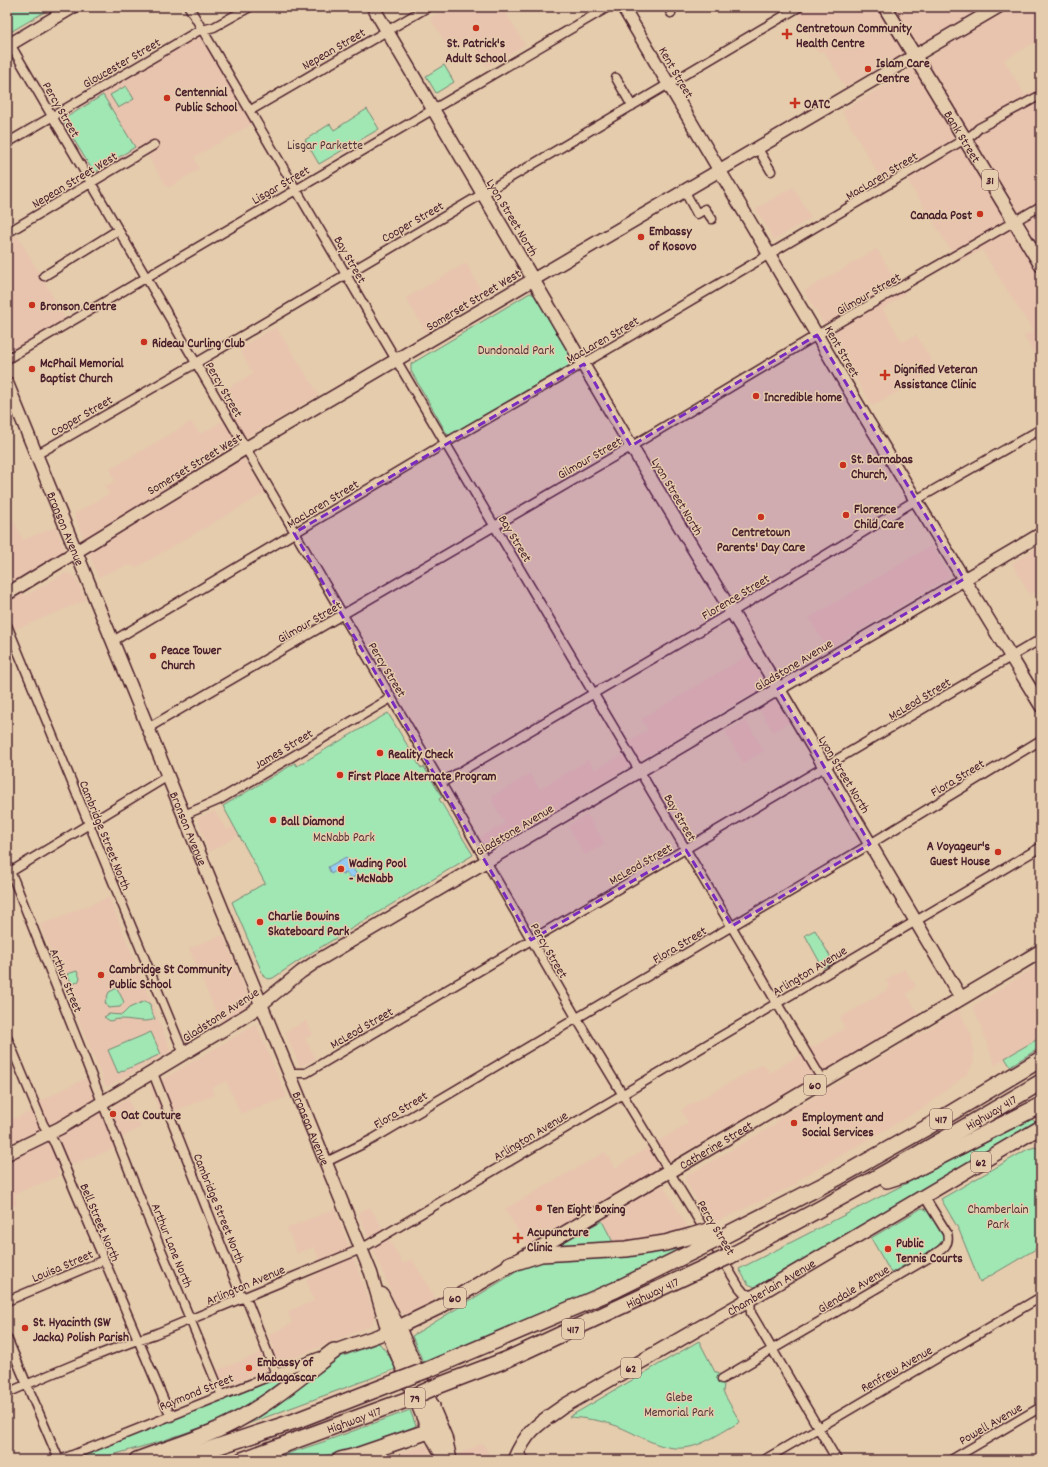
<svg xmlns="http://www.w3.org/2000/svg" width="1048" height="1467" font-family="Dekko,sans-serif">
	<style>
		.built { fill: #e8c4ae }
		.green { fill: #a0e7b4; stroke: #758370 }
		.water { fill: #93cdf3; stroke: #7687a3 }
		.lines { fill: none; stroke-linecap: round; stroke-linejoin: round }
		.street-casing { stroke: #4a1f2b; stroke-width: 11 }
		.secondary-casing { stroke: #4a1f2b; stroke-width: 15 }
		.primary-casing { stroke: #4a1f2b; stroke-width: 16 }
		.highway-casing { stroke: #4a1f2b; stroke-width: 18 }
		.street { stroke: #e5ccad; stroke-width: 8 }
		.secondary { stroke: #e5ccad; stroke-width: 12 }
		.primary { stroke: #e5ccad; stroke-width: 13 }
		.highway { stroke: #e5ccad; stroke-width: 15 }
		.highway-bridge-casing { stroke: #4a1f2b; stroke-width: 18; stroke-linecap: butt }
		.highway-bridge { stroke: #e5ccad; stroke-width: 15 }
		.marked { fill: #7b2cbf; fill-opacity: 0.2; stroke: #7b2cbf; stroke-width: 3; stroke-dasharray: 8 5; stroke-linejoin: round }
		.poi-dot { fill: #c8321e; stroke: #e5ccad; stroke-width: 1.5 }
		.labels { text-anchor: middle; stroke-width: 3; stroke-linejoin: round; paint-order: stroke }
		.shield { fill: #e5ccad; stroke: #785352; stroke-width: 1 }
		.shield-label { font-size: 12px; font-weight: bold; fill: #4a1f2b }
		.poi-label { font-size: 13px; font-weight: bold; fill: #4a1f2b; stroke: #e5ccad; text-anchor: start }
		.street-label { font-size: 13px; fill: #4a1f2b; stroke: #e5ccad }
		.park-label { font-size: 13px; fill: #533339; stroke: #e5ccad }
	</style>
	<rect width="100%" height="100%" fill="#e5ccad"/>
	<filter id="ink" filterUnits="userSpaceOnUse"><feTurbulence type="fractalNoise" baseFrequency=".025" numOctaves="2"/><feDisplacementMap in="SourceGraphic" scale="8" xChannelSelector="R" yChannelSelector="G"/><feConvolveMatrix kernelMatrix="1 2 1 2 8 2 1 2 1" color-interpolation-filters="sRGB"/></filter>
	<g filter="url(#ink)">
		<path class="built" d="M 449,7 L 511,7 L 505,11 L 525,45 L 487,67 L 470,38 L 450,50 L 430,18 Z
			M 794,7 L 1041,7 L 1041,39 L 1004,60 L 1025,95 L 1041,87 L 1041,151 L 1036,154 L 1041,163 L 1041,366 L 1024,336 L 1033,331 L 982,250 L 958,262 L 901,170 L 882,181 L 842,111 L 912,69 L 964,35 L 958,23 L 845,87 L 824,51 L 818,52 Z
			M 200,35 L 252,124 L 194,157 L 199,169 L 168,188 L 141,146 L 93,175 L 60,119 Z
			M 793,187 L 811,218 L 774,240 L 756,209 Z
			M 17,235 L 71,328 L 12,362 L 7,350 L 7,241 Z
			M 877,249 L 904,295 L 883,309 L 902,342 L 916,335 L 937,370 L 872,406 L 804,291 Z
			M 466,263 L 485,298 L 426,332 L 406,298 Z
			M 276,327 L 319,395 L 235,444 L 265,493 L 137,567 L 128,565 L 98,577 L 74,514 L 109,494 L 105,486 L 115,481 L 110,469 L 191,422 L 200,434 L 223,421 L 210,398 L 253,374 L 239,348 Z
			M 13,520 L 23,540 L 56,527 L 65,550 L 17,580 L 25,596 L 65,573 L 71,574 L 75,577 L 86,600 L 7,633 L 7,522 Z
			M 932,545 L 950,576 L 828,649 L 809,618 Z
			M 1041,545 L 1041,588 L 1030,595 L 1012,563 Z
			M 748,655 L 790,722 L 773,732 L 750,695 L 485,852 L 479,838 L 505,823 L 493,803 L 493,796 L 530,774 L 540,789 L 588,760 L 595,769 L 623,755 L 618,748 L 648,730 L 641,719 Z
			M 746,720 L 764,751 L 743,763 L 725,732 Z
			M 214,811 L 227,830 L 234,826 L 240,835 L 209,852 L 198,820 L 198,818 Z
			M 587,814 L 605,844 L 585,855 L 568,826 Z
			M 109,897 L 171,1051 L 109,1086 L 105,1085 L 40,925 Z
			M 223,935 L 251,1004 L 220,1022 L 189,948 Z
			M 1041,963 L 1041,1037 L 995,1065 L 973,1006 Z
			M 904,969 L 916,986 L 907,994 L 919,1016 L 654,1170 L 688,1228 L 659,1236 L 614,1244 L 594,1207 L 528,1247 L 505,1209 L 605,1152 L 615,1168 L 688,1123 L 681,1110 L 763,1064 L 770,1073 L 845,1028 L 840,1018 L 890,988 L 886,980 Z
			M 959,1011 L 972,1036 L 974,1062 L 967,1074 L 923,1108 L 798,1180 L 797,1184 L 711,1224 L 685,1180 L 686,1176 L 773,1126 L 781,1117 Z
			M 306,1021 L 313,1034 L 305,1039 L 316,1059 L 300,1067 L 285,1032 Z
			M 256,1024 L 287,1097 L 241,1114 L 226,1081 L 211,1088 L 214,1095 L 162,1116 L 150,1087 Z
			M 86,1078 L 100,1113 L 128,1099 L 141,1127 L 119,1139 L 121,1146 L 57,1170 L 59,1176 L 14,1194 L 17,1205 L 7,1208 L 7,1121 L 41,1108 L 39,1102 Z
			M 370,1207 L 403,1264 L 412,1259 L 436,1299 L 408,1314 L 403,1314 L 399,1311 L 358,1213 Z
			M 335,1209 L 375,1316 L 370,1326 L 220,1389 L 213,1372 L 274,1348 L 269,1335 L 292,1323 L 288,1311 L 314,1301 L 306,1280 L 324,1270 L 314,1247 L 297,1253 L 287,1228 Z
			M 483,1443 L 492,1460 L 462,1460 L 459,1454 Z
			M 427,1445 L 434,1460 L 378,1460 Z"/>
		<path class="green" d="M 7,7 L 53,7 L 7,34 Z
			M 444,65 L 454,82 L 436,93 L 426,76 Z
			M 126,86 L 134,99 L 118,108 L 110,95 Z
			M 103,95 L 135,147 L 94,173 L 62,120 Z
			M 367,109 L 379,129 L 319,164 L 305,140 L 330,124 L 334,130 Z
			M 530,293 L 535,295 L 574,361 L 573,363 L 450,435 L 447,434 L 411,371 L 411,364 Z
			M 388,713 L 421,768 L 424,767 L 442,797 L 439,799 L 473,855 L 303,958 L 273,978 L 269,979 L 264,977 L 232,902 L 265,883 L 223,806 L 295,763 L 297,766 Z
			M 815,930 L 834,963 L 823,968 L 805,935 Z
			M 77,971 L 80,978 L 78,982 L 72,984 L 67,974 Z
			M 117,988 L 124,1002 L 120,1007 L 108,1008 L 105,1002 L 109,992 Z
			M 145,1001 L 150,1004 L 151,1011 L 155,1019 C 141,1025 124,1015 110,1021 L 104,1017 L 109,1014 L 122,1015 L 129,1008 Z
			M 151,1032 L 161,1054 L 118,1073 L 108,1050 Z
			M 1041,1037 L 1041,1047 L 1010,1066 L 1005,1058 Z
			M 1032,1119 L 1036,1123 L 755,1287 L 748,1284 L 739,1269 Z
			M 1036,1147 L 1041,1155 L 1041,1246 L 980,1282 L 959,1230 L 941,1199 L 1028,1149 Z
			M 922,1208 L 930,1211 L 944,1238 L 938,1246 L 891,1273 L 871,1238 Z
			M 602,1221 L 614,1244 L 547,1249 Z
			M 692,1238 L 696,1246 L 424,1364 L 412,1336 L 544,1255 Z
			M 699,1341 L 715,1372 L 718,1372 L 724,1384 L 723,1392 L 740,1422 C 725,1430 705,1444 690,1447 C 661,1453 640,1434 614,1425 C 599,1420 584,1418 569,1417 Z
			M 379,1343 L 388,1354 L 396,1369 L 231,1430 L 335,1359 Z
			M 297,1369 L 299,1372 L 252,1404 L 211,1424 L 159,1442 L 94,1460 L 74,1460 Z
			M 410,1410 L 416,1426 C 366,1446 330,1460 275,1460 L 274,1458 L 323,1442 Z"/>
		<path class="water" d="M 346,857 L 357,875 L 350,879 L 347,873 L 342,874 L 337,870 L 331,874 L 328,867 Z"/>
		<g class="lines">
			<defs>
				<path id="street" d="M 189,7 L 392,353 L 823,1081
					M 668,7 L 671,13
					M 10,44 L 441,783 L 577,1019 L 739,1287 L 744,1293 L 755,1296
					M 616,78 L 632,106
					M 251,110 L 428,7
					M 7,143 L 198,31 L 214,27 L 250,7
					M 757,147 L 771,171
					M 684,190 L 697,214 L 705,209 L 712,219
					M 7,233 L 154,145
					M 44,276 L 118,230
					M 7,359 L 608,7
					M 36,455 L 191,366 L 799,7
					M 7,625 L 184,1054
					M 113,641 L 454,438 L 593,358 L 958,143 L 973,134 L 979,128 L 1041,95
					M 148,728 L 627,449 L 817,335 L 1041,206
					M 441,783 L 732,612 L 916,500 L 1041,429
					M 184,815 L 219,800 L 391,698
					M 7,867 L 14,880 L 148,1218 L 222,1396
					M 7,874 L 168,776
					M 7,1037 L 43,1124 L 55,1144 L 171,1417
					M 153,1073 L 240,1293 L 248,1303 L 276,1374
					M 290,1073 L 306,1073 C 551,928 797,785 1041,639
					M 326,1162 L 373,1139 L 862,849 L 1041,740
					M 750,1299 L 751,1313 L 837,1460
					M 7,1301 L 104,1260
					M 7,1338 L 59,1460
					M 722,1379 L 935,1254 C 944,1248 950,1244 947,1233 L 924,1196
					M 7,1393 C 56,1372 104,1351 155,1334 L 361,1249 L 1041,847
					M 517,1452 L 525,1460
					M 60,1460 L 318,1357
					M 764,1460 L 1041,1297
					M 951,1460 L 1041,1407"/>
				<g id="secondary">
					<path d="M 373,7 L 631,446 L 784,698 L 961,998"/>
					<path d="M 623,7 L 867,420 L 1041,706"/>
					<path d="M 7,46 L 73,7"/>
					<path id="s1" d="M 7,383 L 371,1273 L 388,1332 L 334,1351"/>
					<path d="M 7,594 L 241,451 L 998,7"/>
					<path d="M 7,1154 L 60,1128 L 226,1028 L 253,1011 L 301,972 L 317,961 L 1041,534"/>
					<path d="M 382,1294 L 399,1328"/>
				</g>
				<g id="primary">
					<path id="s2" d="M 885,7 L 1041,265"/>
					<path id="s3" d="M 669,1172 L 1041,951"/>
					<path d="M 399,1328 L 445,1437 L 450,1460"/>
					<path d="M 449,1460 L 440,1451 L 429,1431 L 388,1332 L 438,1308 L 664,1174"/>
					<path id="s4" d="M 514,1460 C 527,1430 538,1424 564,1406 L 755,1296 L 1041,1127"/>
				</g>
				<g id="highway">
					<path d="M 887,1180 L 906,1174 L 1041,1105"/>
					<path d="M 720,1238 L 839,1177 L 926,1128 L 1041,1059"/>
					<path id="s5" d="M 730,1256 C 837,1202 939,1143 1041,1082"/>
					<path d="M 510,1264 L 541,1254 L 626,1249 L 665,1243 L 691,1236"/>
					<path d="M 427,1370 L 615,1290 L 698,1249"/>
					<path id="s6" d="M 435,1387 L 508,1359 L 708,1266"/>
					<path d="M 137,1460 C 163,1450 191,1442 217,1430 C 261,1411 296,1380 334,1351"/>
					<path d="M 177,1460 L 295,1421 L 398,1381"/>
					<path id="s7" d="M 242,1460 L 406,1400"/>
					<path d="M 340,1460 L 356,1456 L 429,1431 L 432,1421 L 432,1406"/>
				</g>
			</defs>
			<use href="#street" class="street-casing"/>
			<use href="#secondary" class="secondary-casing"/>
			<use href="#primary" class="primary-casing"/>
			<use href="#highway" class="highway-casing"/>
			<use href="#street" class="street"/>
			<use href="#secondary" class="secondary"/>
			<use href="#primary" class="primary"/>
			<use href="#highway" class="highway"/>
			<defs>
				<path id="highway-bridge" d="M 691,1236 L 714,1229
					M 698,1249 L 720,1238
					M 708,1266 L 730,1256
					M 398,1381 L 427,1370
					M 406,1400 L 435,1387"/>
			</defs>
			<use href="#highway-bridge" class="highway-bridge-casing"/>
			<use href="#highway-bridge" class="highway-bridge"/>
		</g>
	</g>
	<path class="marked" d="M 817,335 L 964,579 L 778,689 L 870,844 L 732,926 L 686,850 L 531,940 L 294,533 L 584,364 L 631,446 Z"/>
	<g class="poi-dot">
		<circle cx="476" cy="28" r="4"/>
		<path d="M785 28h4v4h4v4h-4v4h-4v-4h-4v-4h4z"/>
		<circle cx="868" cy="69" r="4"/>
		<circle cx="167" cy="98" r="4"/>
		<path d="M793 97h4v4h4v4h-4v4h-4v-4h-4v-4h4z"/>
		<circle cx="980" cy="214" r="4"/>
		<circle cx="641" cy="237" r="4"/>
		<circle cx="32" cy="305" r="4"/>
		<circle cx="144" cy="342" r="4"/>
		<circle cx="32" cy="369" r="4"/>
		<path d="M883 369h4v4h4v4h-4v4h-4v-4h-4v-4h4z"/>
		<circle cx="756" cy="396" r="4"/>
		<circle cx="843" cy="465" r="4"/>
		<circle cx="846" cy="515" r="4"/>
		<circle cx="761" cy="517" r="4"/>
		<circle cx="153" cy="656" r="4"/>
		<circle cx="380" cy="753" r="4"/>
		<circle cx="340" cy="775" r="4"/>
		<circle cx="273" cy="820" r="4"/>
		<circle cx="998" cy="852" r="4"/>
		<circle cx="341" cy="869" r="4"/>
		<circle cx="260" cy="922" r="4"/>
		<circle cx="101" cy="975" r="4"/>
		<circle cx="113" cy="1114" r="4"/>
		<circle cx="794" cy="1123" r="4"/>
		<circle cx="539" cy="1208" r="4"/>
		<path d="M516 1232h4v4h4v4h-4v4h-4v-4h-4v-4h4z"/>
		<circle cx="888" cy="1249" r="4"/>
		<circle cx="25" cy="1328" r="4"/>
		<circle cx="249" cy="1368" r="4"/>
	</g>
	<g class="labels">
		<g class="shield">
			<rect x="982" y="170" width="16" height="20" rx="3"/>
			<rect x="804" y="1075" width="22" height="20" rx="3"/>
			<rect x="930" y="1109" width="22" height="20" rx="3"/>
			<rect x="971" y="1152" width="20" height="20" rx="3"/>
			<rect x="444" y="1288" width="22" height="20" rx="3"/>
			<rect x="562" y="1319" width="22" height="20" rx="3"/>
			<rect x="621" y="1358" width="20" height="20" rx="3"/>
			<rect x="405" y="1388" width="20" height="20" rx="3"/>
		</g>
		<g class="shield-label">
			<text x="990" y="184">31</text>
			<text x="815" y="1089">60</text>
			<text x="941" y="1123">417</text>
			<text x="981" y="1166">62</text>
			<text x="455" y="1302">60</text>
			<text x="573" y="1333">417</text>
			<text x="631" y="1372">62</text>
			<text x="415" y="1402">79</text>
		</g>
		<g class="poi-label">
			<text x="796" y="32">Centretown Community<tspan x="796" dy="15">Health Centre</tspan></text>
			<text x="476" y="47" text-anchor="middle">St. Patrick's<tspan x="476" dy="15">Adult School</tspan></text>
			<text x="876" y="67">Islam Care<tspan x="876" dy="15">Centre</tspan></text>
			<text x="175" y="96">Centennial<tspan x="175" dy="15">Public School</tspan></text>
			<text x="804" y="108">OATC</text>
			<text x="972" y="219" text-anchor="end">Canada Post</text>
			<text x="649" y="235">Embassy<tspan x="649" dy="15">of Kosovo</tspan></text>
			<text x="40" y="310">Bronson Centre</text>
			<text x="152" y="347">Rideau Curling Club</text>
			<text x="40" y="367">McPhail Memorial<tspan x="40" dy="15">Baptist Church</tspan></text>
			<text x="894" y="373">Dignified Veteran<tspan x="894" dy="15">Assistance Clinic</tspan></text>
			<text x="764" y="401">Incredible home</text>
			<text x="851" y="463">St. Barnabas<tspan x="851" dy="15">Church,</tspan></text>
			<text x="854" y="513">Florence<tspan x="854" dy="15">Child Care</tspan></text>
			<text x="761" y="536" text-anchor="middle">Centretown<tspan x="761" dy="15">Parents' Day Care</tspan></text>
			<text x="161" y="654">Peace Tower<tspan x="161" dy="15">Church</tspan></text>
			<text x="388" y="758">Reality Check</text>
			<text x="348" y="780">First Place Alternate Program</text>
			<text x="281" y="825">Ball Diamond</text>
			<text x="990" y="850" text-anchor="end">A Voyageur's<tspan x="990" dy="15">Guest House</tspan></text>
			<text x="349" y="867">Wading Pool<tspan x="349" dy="15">- McNabb</tspan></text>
			<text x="268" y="920">Charlie Bowins<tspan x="268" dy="15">Skateboard Park</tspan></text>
			<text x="109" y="973">Cambridge St Community<tspan x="109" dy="15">Public School</tspan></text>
			<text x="121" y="1119">Oat Couture</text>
			<text x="802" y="1121">Employment and<tspan x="802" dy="15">Social Services</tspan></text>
			<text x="547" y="1213">Ten Eight Boxing</text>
			<text x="527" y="1236">Acupuncture<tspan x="527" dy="15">Clinic</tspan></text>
			<text x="896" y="1247">Public<tspan x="896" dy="15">Tennis Courts</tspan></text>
			<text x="33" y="1326">St. Hyacinth (SW<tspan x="33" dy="15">Jacka) Polish Parish</tspan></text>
			<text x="257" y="1366">Embassy of<tspan x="257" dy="15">Madagascar</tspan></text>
		</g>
		<g class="street-label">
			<text transform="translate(333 48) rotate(-30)" y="5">Nepean Street</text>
			<text transform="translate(121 62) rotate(-30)" y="5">Gloucester Street</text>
			<text transform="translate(677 72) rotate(60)" y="5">Kent Street</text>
			<text transform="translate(62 109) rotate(60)" y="5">Percy Street</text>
			<text dy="5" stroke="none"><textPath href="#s2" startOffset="151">Bank Street</textPath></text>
			<text transform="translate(881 175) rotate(-31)" y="5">MacLaren Street</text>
			<text transform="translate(74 179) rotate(-31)" y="5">Nepean Street West</text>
			<text transform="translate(280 184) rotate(-30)" y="5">Lisgar Street</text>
			<text transform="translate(513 217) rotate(59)" y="5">Lyon Street North</text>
			<text transform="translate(412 221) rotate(-30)" y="5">Cooper Street</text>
			<text transform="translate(351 259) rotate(60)" y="5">Bay Street</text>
			<text transform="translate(868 293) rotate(-30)" y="5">Gilmour Street</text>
			<text transform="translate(473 299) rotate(-31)" y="5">Somerset Street West</text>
			<text transform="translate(602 339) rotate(-30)" y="5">MacLaren Street</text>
			<text transform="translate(843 351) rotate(60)" y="5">Kent Street</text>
			<text transform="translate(225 389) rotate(60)" y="5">Percy Street</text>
			<text transform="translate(81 415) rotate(-30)" y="5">Cooper Street</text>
			<text transform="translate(589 457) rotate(-30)" y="5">Gilmour Street</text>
			<text transform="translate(194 463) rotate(-31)" y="5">Somerset Street West</text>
			<text transform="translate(678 496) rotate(59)" y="5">Lyon Street North</text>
			<text transform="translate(322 503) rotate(-31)" y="5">MacLaren Street</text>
			<text dy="5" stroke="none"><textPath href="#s1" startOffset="157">Bronson Avenue</textPath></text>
			<text transform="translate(516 538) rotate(59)" y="5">Bay Street</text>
			<text transform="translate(735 596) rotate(-31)" y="5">Florence Street</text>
			<text transform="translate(309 621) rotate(-30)" y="5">Gilmour Street</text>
			<text transform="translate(793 664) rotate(-31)" y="5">Gladstone Avenue</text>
			<text transform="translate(388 669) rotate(59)" y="5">Percy Street</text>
			<text transform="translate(919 698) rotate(-31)" y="5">McLeod Street</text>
			<text transform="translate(283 748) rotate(-31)" y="5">James Street</text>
			<text transform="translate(845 774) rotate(59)" y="5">Lyon Street North</text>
			<text transform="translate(957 777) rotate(-31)" y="5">Flora Street</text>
			<text transform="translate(681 817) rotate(60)" y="5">Bay Street</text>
			<text dy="5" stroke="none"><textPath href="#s1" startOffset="481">Bronson Avenue</textPath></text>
			<text transform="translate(514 829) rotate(-31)" y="5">Gladstone Avenue</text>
			<text transform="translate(106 835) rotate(68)" y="5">Cambridge Street North</text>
			<text transform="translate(640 863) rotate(-30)" y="5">McLeod Street</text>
			<text transform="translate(679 944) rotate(-31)" y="5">Flora Street</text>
			<text transform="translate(550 950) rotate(60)" y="5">Percy Street</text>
			<text transform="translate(809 970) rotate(-31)" y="5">Arlington Avenue</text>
			<text transform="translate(67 980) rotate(68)" y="5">Arthur Street</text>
			<text transform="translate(220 1014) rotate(-33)" y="5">Gladstone Avenue</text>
			<text transform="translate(361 1027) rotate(-30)" y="5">McLeod Street</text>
			<text transform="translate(400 1109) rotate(-31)" y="5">Flora Street</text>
			<text dy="5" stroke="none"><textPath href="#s5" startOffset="298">Highway 417</textPath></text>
			<text dy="5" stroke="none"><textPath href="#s1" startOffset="805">Bronson Avenue</textPath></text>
			<text transform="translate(530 1135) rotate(-31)" y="5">Arlington Avenue</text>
			<text dy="5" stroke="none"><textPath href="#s3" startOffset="54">Catherine Street</textPath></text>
			<text transform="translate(220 1208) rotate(68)" y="5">Cambridge Street North</text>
			<text transform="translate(101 1222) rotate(67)" y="5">Bell Street North</text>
			<text transform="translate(717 1227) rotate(59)" y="5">Percy Street</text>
			<text transform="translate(173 1245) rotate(68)" y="5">Arthur Lane North</text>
			<text transform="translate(62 1265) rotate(-23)" y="5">Louisa Street</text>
			<text transform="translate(245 1284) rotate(-23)" y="5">Arlington Avenue</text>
			<text dy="5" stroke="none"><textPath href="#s4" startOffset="314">Chamberlain Avenue</textPath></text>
			<text transform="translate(853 1288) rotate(-31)" y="5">Glendale Avenue</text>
			<text dy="5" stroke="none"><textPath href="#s6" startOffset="237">Highway 417</textPath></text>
			<text transform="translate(896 1368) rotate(-30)" y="5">Renfrew Avenue</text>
			<text transform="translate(196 1391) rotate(-22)" y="5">Raymond Street</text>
			<text dy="5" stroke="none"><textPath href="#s7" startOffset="119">Highway 417</textPath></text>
			<text transform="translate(990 1423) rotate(-30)" y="5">Powell Avenue</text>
		</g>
		<g class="park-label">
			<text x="325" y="149">Lisgar Parkette</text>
			<text x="516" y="354">Dundonald Park</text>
			<text x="344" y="841">McNabb Park</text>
			<text x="998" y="1213">Chamberlain<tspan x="998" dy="15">Park</tspan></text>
			<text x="679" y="1401">Glebe<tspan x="679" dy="15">Memorial Park</tspan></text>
		</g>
	</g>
	<rect width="1048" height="1467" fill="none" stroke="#e5ccad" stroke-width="24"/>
	<rect x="12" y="12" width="1024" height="1443" fill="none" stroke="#4a1f2b" stroke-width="1.5" filter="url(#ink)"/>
</svg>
